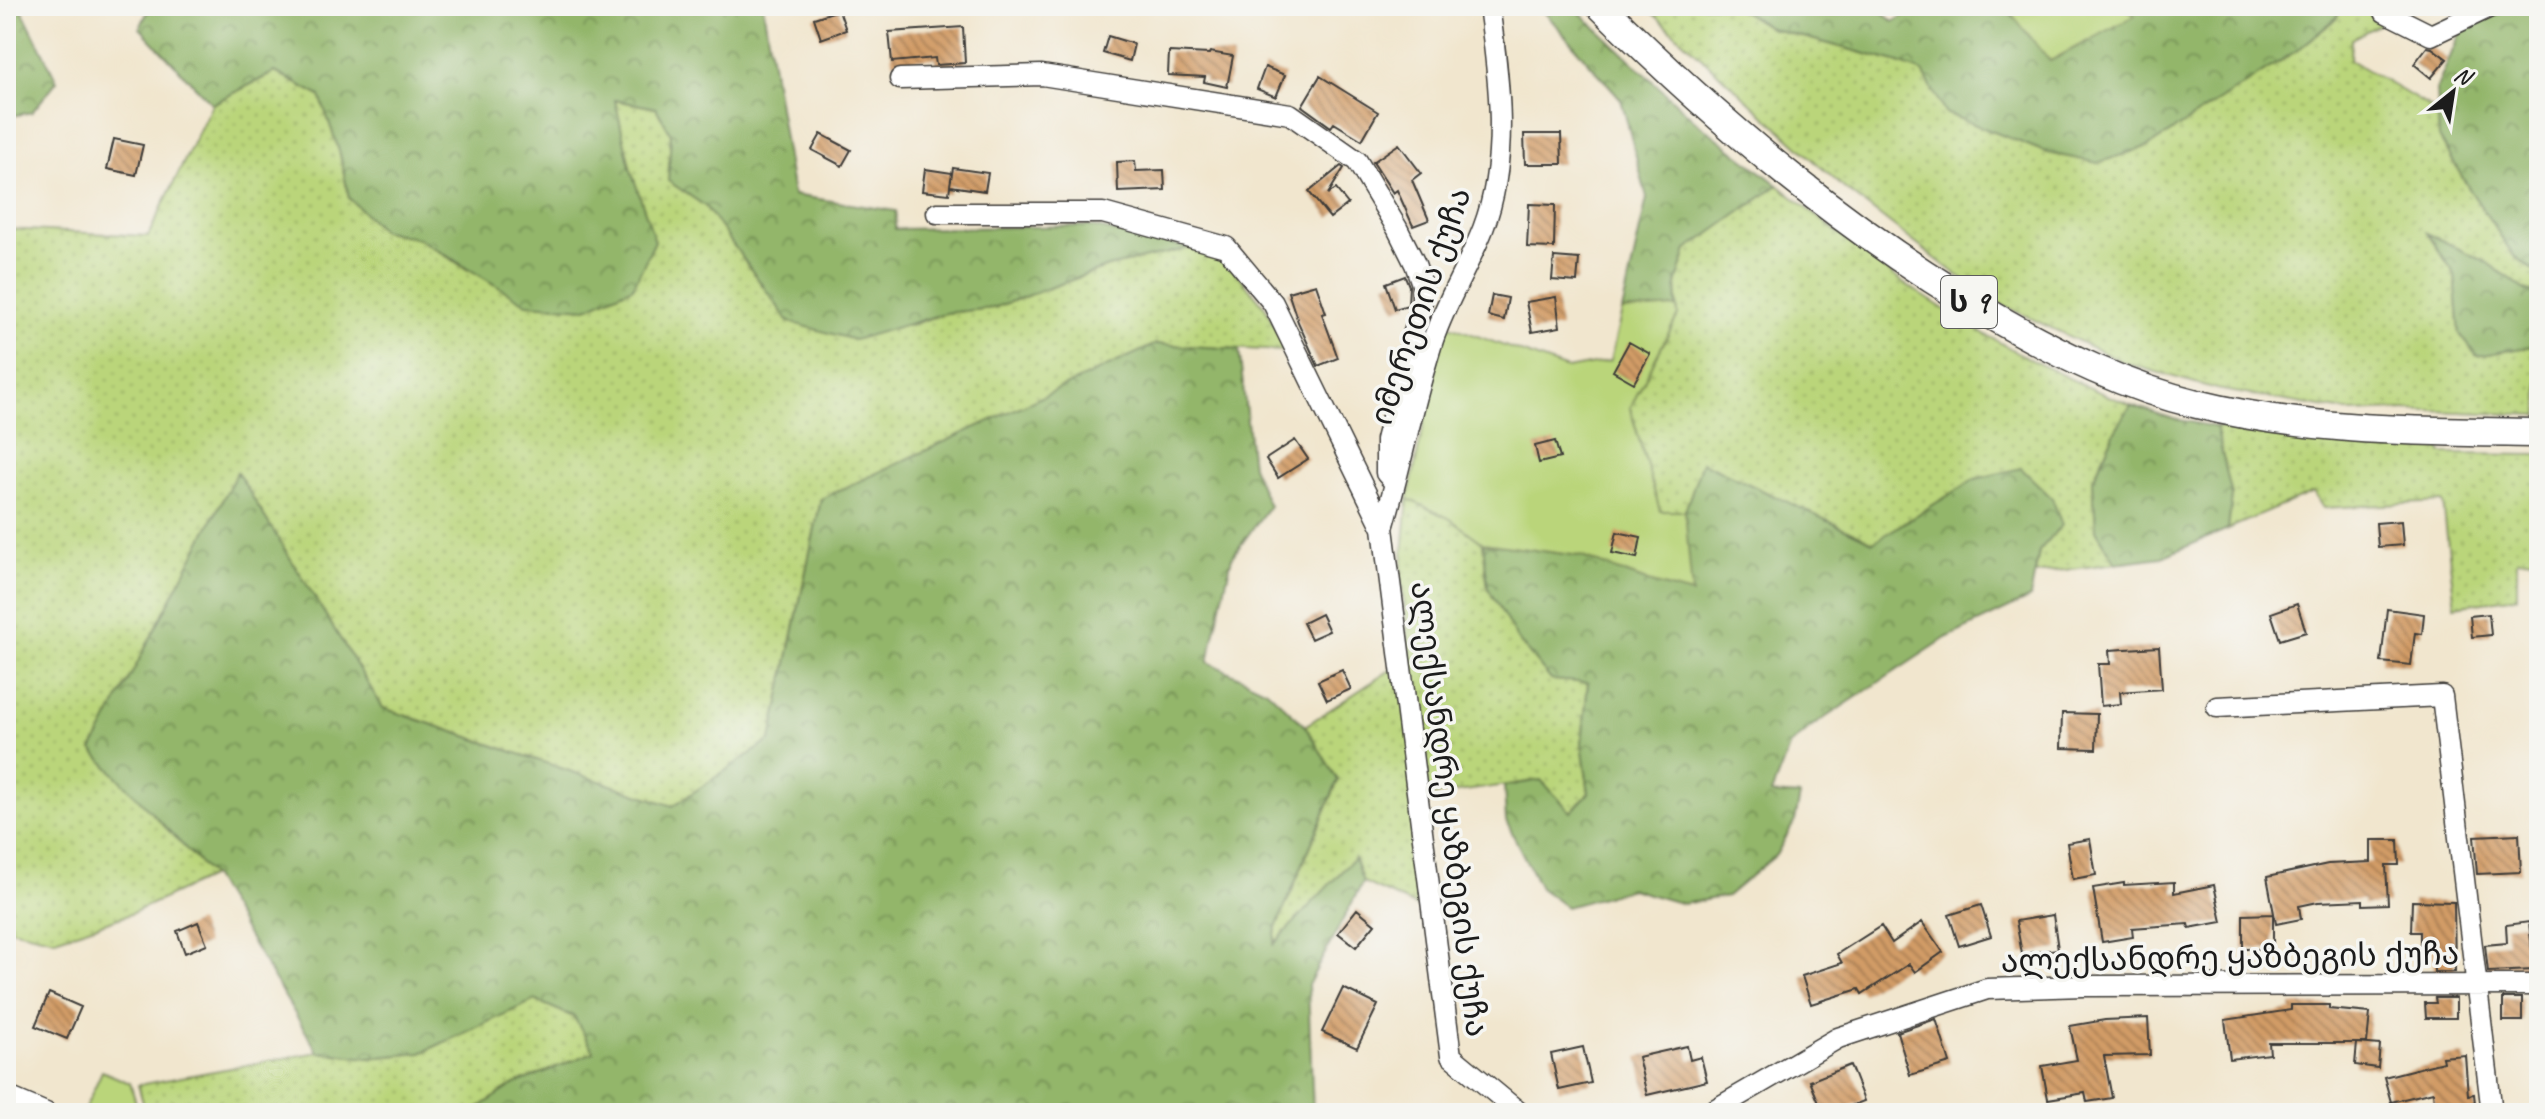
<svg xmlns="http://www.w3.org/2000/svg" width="2545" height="1119" font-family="Caveat,'Noto Sans Georgian',sans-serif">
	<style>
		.grass { fill: url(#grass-dots); stroke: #6b784b; stroke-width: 2 }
		.forest { fill: url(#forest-crowns); stroke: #586943; stroke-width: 2 }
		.green { fill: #bad57a; stroke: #6b784b; stroke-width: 2 }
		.building { fill: url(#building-back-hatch) }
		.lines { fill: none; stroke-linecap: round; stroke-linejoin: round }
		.minor-casing { stroke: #3c3a37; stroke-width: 23 }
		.highway-casing { stroke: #3c3a37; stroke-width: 31 }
		.minor { stroke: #fff; stroke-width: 20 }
		.highway { stroke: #fff; stroke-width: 28 }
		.labels { text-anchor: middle; stroke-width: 7; stroke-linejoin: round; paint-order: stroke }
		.shield { fill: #f6f6f2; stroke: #5d5d5c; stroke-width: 2 }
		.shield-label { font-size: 30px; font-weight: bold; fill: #1c1c1c }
		.street-label { font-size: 32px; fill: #1c1c1c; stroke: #f6f6f2 }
	</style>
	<defs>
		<pattern id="grass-dots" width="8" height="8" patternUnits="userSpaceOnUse" patternTransform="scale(2)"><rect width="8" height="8" fill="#bad57a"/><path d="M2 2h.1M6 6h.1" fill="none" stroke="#9fb669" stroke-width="1.8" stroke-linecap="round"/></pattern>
		<pattern id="forest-crowns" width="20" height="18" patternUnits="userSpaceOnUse" patternTransform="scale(2)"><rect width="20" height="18" fill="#93b66a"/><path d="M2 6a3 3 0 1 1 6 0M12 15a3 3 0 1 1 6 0" fill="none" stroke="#779356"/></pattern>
		<pattern id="building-back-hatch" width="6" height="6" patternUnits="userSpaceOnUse" patternTransform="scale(2)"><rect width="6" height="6" fill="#d19b66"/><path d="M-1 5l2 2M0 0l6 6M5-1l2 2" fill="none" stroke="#a97e53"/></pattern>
	</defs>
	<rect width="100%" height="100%" fill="#f6f6f2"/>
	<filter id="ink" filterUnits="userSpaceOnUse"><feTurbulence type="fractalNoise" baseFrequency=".0125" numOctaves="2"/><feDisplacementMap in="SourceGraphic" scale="16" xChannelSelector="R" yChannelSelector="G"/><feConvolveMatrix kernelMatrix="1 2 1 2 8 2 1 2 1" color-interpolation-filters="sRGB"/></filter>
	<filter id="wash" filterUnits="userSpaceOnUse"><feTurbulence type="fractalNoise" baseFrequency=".006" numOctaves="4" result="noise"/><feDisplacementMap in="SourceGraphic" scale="32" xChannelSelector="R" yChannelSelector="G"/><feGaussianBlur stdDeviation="1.8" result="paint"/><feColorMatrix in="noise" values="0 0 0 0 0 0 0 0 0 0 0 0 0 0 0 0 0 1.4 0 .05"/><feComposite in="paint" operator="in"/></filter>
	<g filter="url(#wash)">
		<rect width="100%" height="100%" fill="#f1e6ce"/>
		<path class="grass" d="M 1645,6 L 1734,6 L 1770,28 L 1896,62 L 1923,72 L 1945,113 L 2048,153 L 2149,146 L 2299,49 L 2336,19 L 2343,6 L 2400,6 L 2382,23 L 2351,39 L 2350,60 L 2438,112 L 2439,137 L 2468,187 L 2514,256 L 2539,274 L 2539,294 L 2527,291 L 2486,262 L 2428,234 L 2455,274 L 2460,334 L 2477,356 L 2539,345 L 2539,415 L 2402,410 L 2351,412 L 2216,389 L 2125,363 L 1984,296 L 1845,189 Z
			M 275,72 L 321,96 L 340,154 L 349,198 L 381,230 L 419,239 L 468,270 L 630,167 L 615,100 L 656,108 L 671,134 L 669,181 L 705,206 L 789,322 L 908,326 L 946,313 L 993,308 L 1108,267 L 1190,248 L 1226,260 L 1265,307 L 1286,351 L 1156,345 L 821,499 L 771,740 L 673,806 L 383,708 L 237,473 L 93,750 L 212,876 L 128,915 L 55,939 L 6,928 L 6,229 L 148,236 L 212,104 Z
			M 1778,185 C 1824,221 1870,261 1919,293 C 1986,338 2057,376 2131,405 L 2115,431 L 2093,480 L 2096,530 L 2116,563 L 2035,574 L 2039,551 L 1873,542 L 1703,463 L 1685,511 L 1660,512 L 1630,407 L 1678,315 L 1676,284 L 1687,250 Z
			M 2216,427 L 2285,435 L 2439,441 L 2442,454 L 2539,455 L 2539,558 L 2517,560 L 2517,597 L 2455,606 L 2443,502 L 2323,508 L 2313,492 L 2228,529 L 2232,496 Z
			M 1408,499 L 1449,518 L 1483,543 L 1488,589 L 1588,683 L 1582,743 L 1589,793 L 1571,813 L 1541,780 L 1430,796 L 1411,792 L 1424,910 L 1363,882 L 1354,858 L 1274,946 L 1276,928 L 1338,781 L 1305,726 L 1392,669 L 1411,665 L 1401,575 Z
			M 535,1000 L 574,1017 L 595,1052 L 513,1085 L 471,1113 L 146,1113 L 138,1085 L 318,1052 L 368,1058 L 421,1053 Z"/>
		<path class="forest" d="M 6,6 L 21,8 L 57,81 L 32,112 L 6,117 Z
			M 150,6 L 763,6 L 793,195 L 896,211 L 895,229 L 1088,226 L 1190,248 L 1108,267 L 993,308 L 946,313 L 854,340 L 789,322 L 705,206 L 668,181 L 671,134 L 656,108 L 615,100 L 630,167 L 655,241 L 633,287 L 587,308 L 527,304 L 419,239 L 381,230 L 349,198 L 340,154 L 320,96 L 275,72 L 212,104 L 140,28 Z
			M 1539,6 L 1573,6 L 1694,120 L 1778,185 L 1687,250 L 1676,284 L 1677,307 L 1622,311 L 1647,198 L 1621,99 Z
			M 1735,6 L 1876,6 L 1893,22 L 1919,6 L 2005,6 L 2050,61 L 2134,16 L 2124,6 L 2343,6 L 2336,18 L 2299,49 L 2149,146 L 2098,163 L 2048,153 L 1945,113 L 1923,72 L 1896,62 L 1770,28 Z
			M 2516,6 L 2539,6 L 2539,274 L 2514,256 L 2468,187 L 2439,137 L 2436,90 L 2461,31 Z
			M 2427,233 L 2486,262 L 2527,291 L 2539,294 L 2539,345 L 2477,356 L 2460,334 L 2455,274 Z
			M 1156,344 L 1239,349 L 1252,466 L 1269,506 L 1232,557 L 1208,662 L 1267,690 L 1305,726 L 1338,780 L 1276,928 L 1274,944 L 1354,858 L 1363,882 L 1308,985 L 1313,1113 L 471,1113 L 513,1085 L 594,1052 L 574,1017 L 535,1000 L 421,1053 L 368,1058 L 318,1052 L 212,876 L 92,750 L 237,472 L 383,708 L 673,806 L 771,740 L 821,499 Z
			M 2131,405 L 2174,419 L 2216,427 L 2232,496 L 2228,529 L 2162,557 L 2116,563 L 2096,530 L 2093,480 L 2115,431 Z
			M 1702,462 L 1873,542 L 1975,479 L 2021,468 L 2052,498 L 2062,525 L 2039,551 L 2030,598 L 1946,638 L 1814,725 L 1790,745 L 1771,794 L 1800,796 L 1795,821 L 1776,855 L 1727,896 L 1683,904 L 1631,889 L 1566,907 L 1540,888 L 1506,821 L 1504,786 L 1541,780 L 1571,812 L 1589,793 L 1582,743 L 1588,683 L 1551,680 L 1517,639 L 1488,588 L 1483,543 L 1580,556 L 1652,583 L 1691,594 L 1685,511 Z"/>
		<path class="green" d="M 2005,6 L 2124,6 L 2135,16 L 2050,61 Z
			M 1677,307 L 1678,315 L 1630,408 L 1660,511 L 1685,511 L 1692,594 L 1652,583 L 1580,556 L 1483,543 L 1449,518 L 1408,499 L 1445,324 L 1567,369 L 1610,361 L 1622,311 Z
			M 102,1071 L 130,1083 L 139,1113 L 83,1113 Z"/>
		<g id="blocks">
			<path class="building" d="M 839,10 L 846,30 L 821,39 L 814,18 Z
				M 963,27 L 965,63 L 936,65 L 935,58 L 892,62 L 889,32 Z
				M 1108,36 L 1134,44 L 1130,61 L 1103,53 Z
				M 2427,47 L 2432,48 L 2447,59 L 2431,78 L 2414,64 Z
				M 1169,52 L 1209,54 L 1210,52 L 1233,56 L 1227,87 L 1204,82 L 1205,77 L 1168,75 Z
				M 1265,67 L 1285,75 L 1276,97 L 1257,89 Z
				M 1320,76 L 1378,112 L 1362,140 L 1334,123 L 1331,127 L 1302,106 Z
				M 821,134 L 851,150 L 842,166 L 812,150 Z
				M 1524,134 L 1561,134 L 1562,164 L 1525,164 Z
				M 114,139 L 143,145 L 136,175 L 107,169 Z
				M 1399,144 L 1421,173 L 1412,180 L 1429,220 L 1413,226 L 1397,190 L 1393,193 L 1373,162 Z
				M 1135,161 L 1136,171 L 1164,170 L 1165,190 L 1118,192 L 1117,162 Z
				M 1341,166 L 1344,168 L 1328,194 L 1336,189 L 1348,204 L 1330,218 L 1309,192 Z
				M 953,168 L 988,173 L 985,191 L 950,186 L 949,194 L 922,191 L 925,169 L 952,173 L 950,185 Z
				M 1529,204 L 1555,205 L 1554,248 L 1527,247 Z
				M 1554,257 L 1579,259 L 1577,282 L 1552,280 Z
				M 1405,276 L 1409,286 L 1408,305 L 1395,309 L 1386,283 Z
				M 1316,284 L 1326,313 L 1322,314 L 1338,358 L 1318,366 L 1298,322 L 1288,292 Z
				M 1492,295 L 1508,298 L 1504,320 L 1488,316 Z
				M 1556,297 L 1560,327 L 1532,332 L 1526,302 Z
				M 1629,342 L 1650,354 L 1634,383 L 1613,371 Z
				M 1295,440 L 1308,459 L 1278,478 L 1266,459 Z
				M 1555,441 L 1560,458 L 1539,463 L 1535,446 Z
				M 2401,521 L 2403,545 L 2378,547 L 2376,523 Z
				M 1617,532 L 1641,537 L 1637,558 L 1612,553 Z
				M 2297,604 L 2306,632 L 2280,640 L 2271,613 Z
				M 2387,609 L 2424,614 L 2422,634 L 2415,633 L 2411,665 L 2381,662 Z
				M 1321,614 L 1329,631 L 1311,639 L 1303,623 Z
				M 2489,614 L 2491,635 L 2472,637 L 2470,616 Z
				M 2159,647 L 2162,689 L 2120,692 L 2121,704 L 2101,706 L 2098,664 L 2110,664 L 2109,650 Z
				M 1342,670 L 1351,689 L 1327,700 L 1318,681 Z
				M 2062,713 L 2097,714 L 2096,749 L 2061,748 Z
				M 2519,834 L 2521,872 L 2477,874 L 2474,836 Z
				M 2090,839 L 2096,875 L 2073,879 L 2067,843 Z
				M 2371,840 L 2398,840 L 2399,865 L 2386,865 L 2388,904 L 2363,905 L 2363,900 L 2318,902 L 2299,906 L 2301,919 L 2276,924 L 2267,877 L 2328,864 L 2371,862 Z
				M 2174,882 L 2174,893 L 2214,885 L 2222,922 L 2189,928 L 2188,924 L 2132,928 L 2133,937 L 2102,942 L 2093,888 L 2124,883 L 2124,885 Z
				M 2412,901 L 2454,902 L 2455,972 L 2434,972 L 2433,946 L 2420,946 L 2420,932 L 2411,932 Z
				M 1981,905 L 1991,936 L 1959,946 L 1949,915 Z
				M 1357,909 L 1375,924 L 1356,947 L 1338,933 Z
				M 2273,914 L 2273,949 L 2243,949 L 2243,915 Z
				M 2053,915 L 2058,949 L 2022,954 L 2016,921 Z
				M 198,922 L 207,944 L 185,953 L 177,931 Z
				M 1922,922 L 1943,952 L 1915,972 L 1909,964 L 1862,994 L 1859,989 L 1811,1004 L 1802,976 L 1842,963 L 1837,954 L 1881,926 L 1892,943 Z
				M 2529,922 L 2534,970 L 2488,972 L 2485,945 L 2507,943 L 2506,925 Z
				M 1343,988 L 1378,1005 L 1357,1048 L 1322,1032 Z
				M 49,993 L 81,1007 L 67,1039 L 35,1026 Z
				M 2435,998 L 2456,998 L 2456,1018 L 2426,1018 L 2425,1003 L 2436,1003 Z
				M 2503,998 L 2522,998 L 2522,1021 L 2503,1021 Z
				M 2291,1005 L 2329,1005 L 2329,1009 L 2370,1013 L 2367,1043 L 2269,1043 L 2270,1054 L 2230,1059 L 2225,1020 L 2291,1010 Z
				M 2148,1018 L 2150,1055 L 2104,1056 L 2112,1098 L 2087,1102 L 2085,1093 L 2048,1099 L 2042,1066 L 2077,1060 L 2070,1026 L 2105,1020 Z
				M 1936,1019 L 1950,1063 L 1910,1075 L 1897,1032 Z
				M 2357,1043 L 2380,1045 L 2378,1068 L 2355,1065 Z
				M 1687,1046 L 1690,1060 L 1701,1057 L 1707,1081 L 1647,1095 L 1638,1057 Z
				M 1583,1047 L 1591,1083 L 1559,1090 L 1551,1054 Z
				M 2465,1055 L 2468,1095 L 2474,1094 L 2476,1113 L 2435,1113 L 2433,1092 L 2391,1102 L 2384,1077 L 2443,1062 L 2442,1057 Z
				M 1850,1065 L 1864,1101 L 1833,1113 L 1823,1113 L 1810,1081 Z"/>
		</g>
	</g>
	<g filter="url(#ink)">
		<use href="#blocks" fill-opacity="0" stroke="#3c3a37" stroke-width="2"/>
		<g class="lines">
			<defs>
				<path id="minor" d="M 2383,6 L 2385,12 L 2431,35 L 2492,6
					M 900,79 L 1042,75 L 1290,114 L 1357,161 L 1397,228 L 1415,264 L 1422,284 L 1422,301 L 1386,440 L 1386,473 L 1395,483
					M 937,213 L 1103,213 L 1226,247 L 1273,303 L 1383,528 L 1451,1056 L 1520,1113
					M 1383,528 C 1401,466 1413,402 1433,340 C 1446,301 1468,267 1483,229 C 1510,159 1499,78 1489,6
					M 2217,707 L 2442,696 L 2492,1113
					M 6,1096 L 46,1113
					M 1709,1113 L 1838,1038 L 1987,989 L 2083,986 L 2539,985"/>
				<path id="highway" d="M 1601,6 C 1721,125 1851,235 1998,319 C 2061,355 2126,387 2197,404 C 2309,432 2425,431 2539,433"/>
			</defs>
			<use href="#minor" class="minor-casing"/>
			<use href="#highway" class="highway-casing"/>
			<use href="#minor" class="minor"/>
			<use href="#highway" class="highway"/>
		</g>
	</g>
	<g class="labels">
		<rect class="shield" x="1941" y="276" width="56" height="52" rx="6"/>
		<g class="shield-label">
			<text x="1969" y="312">ს 9</text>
		</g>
		<g class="street-label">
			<text transform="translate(1420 306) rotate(-71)" y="11">იმერეთის ქუჩა</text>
			<text transform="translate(1450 809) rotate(83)" y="11">ალექსანდრე ყაზბეგის ქუჩა</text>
			<text transform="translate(2230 957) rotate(-1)" y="11">ალექსანდრე ყაზბეგის ქუჩა</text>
		</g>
	</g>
	<rect width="2545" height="1119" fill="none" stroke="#f6f6f2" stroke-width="32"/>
	<g transform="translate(2453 92) rotate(30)" stroke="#f6f6f2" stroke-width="6" paint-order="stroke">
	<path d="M0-6L14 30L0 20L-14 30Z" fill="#1c1c1c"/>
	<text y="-12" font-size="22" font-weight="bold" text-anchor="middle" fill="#1c1c1c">N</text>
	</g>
</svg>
